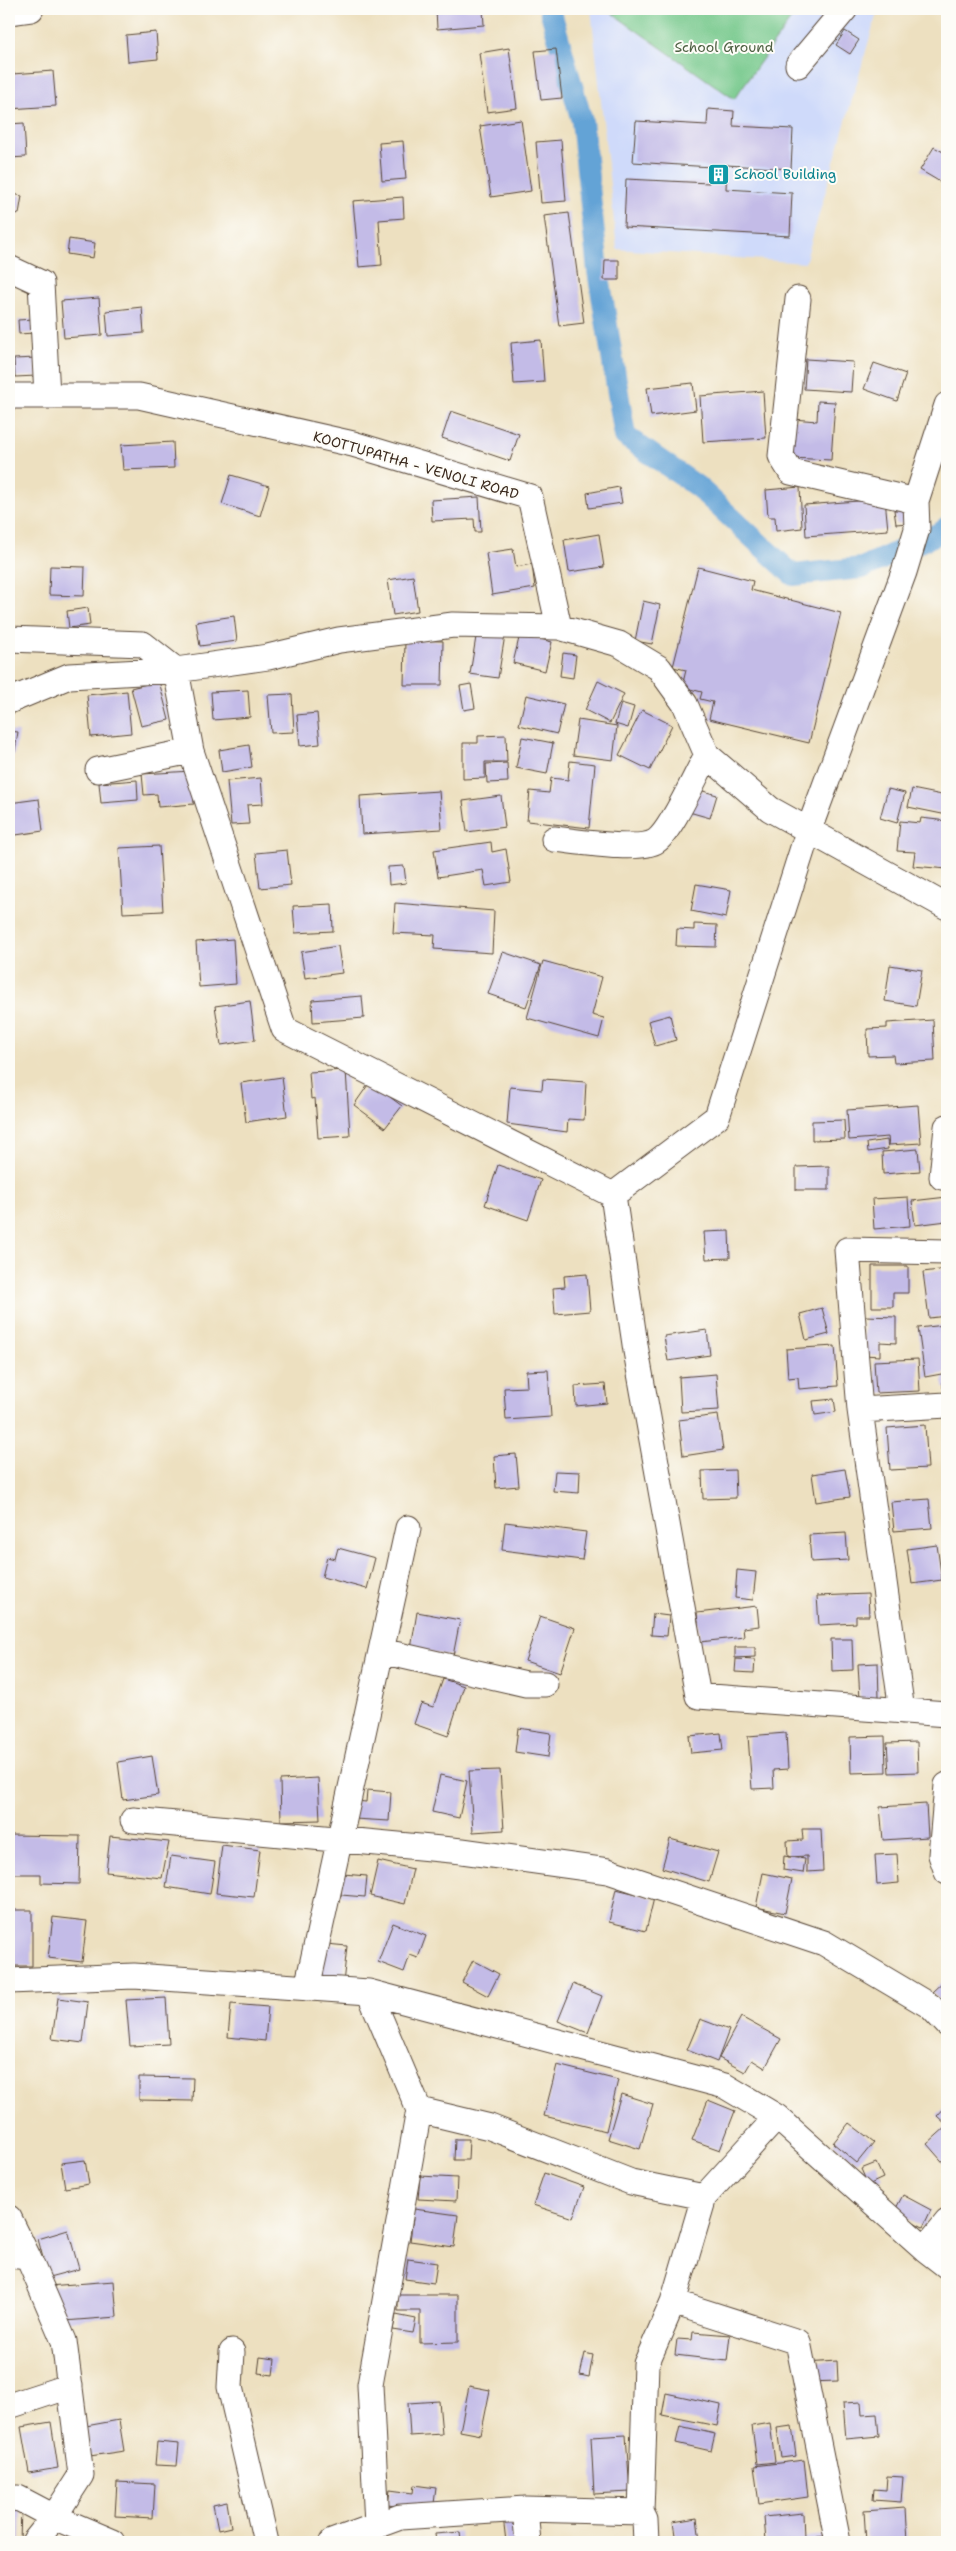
<svg xmlns="http://www.w3.org/2000/svg" width="956" height="2551" font-family="'Shantell Sans',sans-serif">
	<style>
		.built { fill: #cfdafa }
		.green { fill: #75c88b; stroke: #587954 }
		.lines { fill: none; stroke-linecap: round; stroke-linejoin: round }
		.canal { stroke: #64a3d6; stroke-width: 22 }
		.building { fill: #c3bbe7 }
		.minor-casing { stroke: #564536; stroke-width: 27 }
		.minor { stroke: #fff; stroke-width: 25 }
		.labels { text-anchor: middle; stroke-width: 4; stroke-linejoin: round; paint-order: stroke }
		.park-label { font-size: 14px; fill: #4f6144; stroke: #fdfcf7 }
		.culture-label { font-size: 14px; fill: #0d838f; stroke: #fdfcf7; text-anchor: start }
		.street-label { font-size: 14px; fill: #3b2a1e; stroke: #fdfcf7 }
	</style>
	<rect width="100%" height="100%" fill="#fdfcf7"/>
	<filter id="ink" filterUnits="userSpaceOnUse"><feTurbulence type="fractalNoise" baseFrequency=".02" numOctaves="2"/><feDisplacementMap in="SourceGraphic" scale="10" xChannelSelector="R" yChannelSelector="G"/><feConvolveMatrix kernelMatrix="1 2 1 2 8 2 1 2 1" color-interpolation-filters="sRGB"/></filter>
	<filter id="wash" filterUnits="userSpaceOnUse"><feTurbulence type="fractalNoise" baseFrequency=".0096" numOctaves="4" result="noise"/><feDisplacementMap in="SourceGraphic" scale="20" xChannelSelector="R" yChannelSelector="G"/><feGaussianBlur stdDeviation="1.12" result="paint"/><feColorMatrix in="noise" values="0 0 0 0 0 0 0 0 0 0 0 0 0 0 0 0 0 1.4 0 .05"/><feComposite in="paint" operator="in"/></filter>
	<g filter="url(#wash)">
		<rect width="100%" height="100%" fill="#ede0c0"/>
		<path class="built" d="M 591,9 L 878,9 L 805,263 L 617,249 Z"/>
		<path class="green" d="M 606,9 L 798,9 L 734,99 Z"/>
		<g class="lines">
			<path class="canal" d="M 550,9 L 582,121 L 598,271 L 625,436 L 698,487 L 793,575 L 862,568 L 946,530 L 947,527"/>
		</g>
		<g id="blocks">
			<path class="building" d="M 436,9 L 483,9 L 484,25 L 437,29 Z
				M 845,31 L 859,40 L 850,54 L 836,45 Z
				M 156,32 L 158,59 L 128,62 L 126,35 Z
				M 509,48 L 517,108 L 487,112 L 479,53 Z
				M 556,49 L 562,98 L 541,100 L 535,51 Z
				M 53,71 L 56,106 L 9,109 L 9,87 L 13,87 L 12,74 Z
				M 708,109 L 734,111 L 733,126 L 793,129 L 791,169 L 727,165 L 726,189 L 792,193 L 790,236 L 624,227 L 626,179 L 709,183 L 711,167 L 633,162 L 636,121 L 707,125 Z
				M 521,120 L 531,191 L 491,197 L 480,126 Z
				M 24,123 L 26,157 L 9,158 L 9,124 Z
				M 561,140 L 566,201 L 541,203 L 536,142 Z
				M 403,141 L 406,179 L 382,181 L 379,143 Z
				M 934,147 L 947,154 L 947,186 L 920,170 Z
				M 9,193 L 22,196 L 19,214 L 9,212 Z
				M 403,197 L 404,218 L 379,220 L 382,265 L 359,267 L 353,201 Z
				M 569,213 L 584,323 L 559,326 L 544,216 Z
				M 69,239 L 95,243 L 93,258 L 67,254 Z
				M 605,260 L 619,260 L 619,280 L 604,280 Z
				M 99,298 L 102,335 L 64,338 L 61,301 Z
				M 142,307 L 144,333 L 108,336 L 106,311 Z
				M 33,319 L 34,333 L 19,334 L 18,320 Z
				M 541,340 L 544,382 L 514,384 L 511,343 Z
				M 36,358 L 37,376 L 15,377 L 14,359 Z
				M 806,359 L 853,362 L 851,392 L 804,389 Z
				M 874,363 L 906,374 L 897,401 L 864,389 Z
				M 693,383 L 696,410 L 651,416 L 647,388 Z
				M 763,391 L 766,438 L 703,442 L 700,396 Z
				M 818,401 L 835,402 L 831,460 L 791,458 L 793,419 L 817,421 Z
				M 451,411 L 519,434 L 510,461 L 442,438 Z
				M 173,442 L 174,468 L 123,470 L 121,445 Z
				M 231,475 L 269,486 L 260,516 L 222,504 Z
				M 619,487 L 622,503 L 589,508 L 587,493 Z
				M 800,487 L 802,528 L 776,531 L 775,517 L 768,517 L 766,490 Z
				M 479,497 L 481,532 L 475,532 L 474,519 L 432,521 L 431,500 Z
				M 885,499 L 888,530 L 806,536 L 804,505 Z
				M 906,509 L 908,523 L 896,524 L 894,510 Z
				M 599,534 L 604,567 L 569,572 L 564,540 Z
				M 513,549 L 516,567 L 532,564 L 535,588 L 492,595 L 486,553 Z
				M 50,566 L 85,567 L 84,596 L 49,595 Z
				M 698,567 L 753,581 L 751,590 L 841,613 L 809,743 L 709,719 L 713,702 L 700,699 L 702,692 L 682,687 L 686,670 L 673,667 Z
				M 413,576 L 418,611 L 393,615 L 388,580 Z
				M 944,580 L 947,580 L 947,601 L 946,601 Z
				M 643,601 L 660,605 L 652,644 L 635,641 Z
				M 88,608 L 90,625 L 69,628 L 67,611 Z
				M 234,616 L 237,641 L 200,646 L 196,622 Z
				M 477,631 L 505,635 L 498,678 L 470,674 Z
				M 520,634 L 552,642 L 545,671 L 513,663 Z
				M 405,640 L 443,641 L 442,685 L 404,685 Z
				M 563,653 L 576,655 L 573,678 L 560,676 Z
				M 159,681 L 169,720 L 141,726 L 131,688 Z
				M 598,681 L 624,694 L 610,723 L 585,710 Z
				M 471,684 L 475,708 L 464,710 L 460,686 Z
				M 248,690 L 250,717 L 213,720 L 211,692 Z
				M 127,691 L 131,733 L 91,737 L 87,695 Z
				M 292,694 L 294,732 L 271,733 L 268,695 Z
				M 526,695 L 564,704 L 557,734 L 519,725 Z
				M 621,703 L 634,707 L 628,728 L 615,724 Z
				M 642,710 L 672,725 L 650,770 L 619,755 Z
				M 317,713 L 320,744 L 300,746 L 297,715 Z
				M 578,720 L 617,726 L 613,760 L 573,755 Z
				M 9,731 L 18,732 L 14,756 L 9,755 Z
				M 506,735 L 507,762 L 485,762 L 485,778 L 463,779 L 463,743 L 478,743 L 478,736 Z
				M 522,737 L 553,743 L 547,774 L 516,768 Z
				M 249,745 L 252,767 L 222,772 L 219,750 Z
				M 570,761 L 595,764 L 589,828 L 527,821 L 530,791 L 549,793 L 551,778 L 568,780 Z
				M 507,763 L 508,782 L 487,783 L 486,764 Z
				M 192,771 L 194,804 L 158,807 L 157,794 L 144,795 L 142,774 Z
				M 261,778 L 263,804 L 247,805 L 249,824 L 231,825 L 227,781 Z
				M 137,780 L 138,800 L 101,803 L 99,783 Z
				M 696,789 L 717,795 L 710,818 L 689,812 Z
				M 888,789 L 905,793 L 897,823 L 880,818 Z
				M 912,789 L 947,796 L 947,815 L 908,807 Z
				M 439,791 L 442,829 L 362,834 L 360,796 Z
				M 501,796 L 505,827 L 467,832 L 463,801 Z
				M 39,799 L 43,831 L 9,836 L 9,803 Z
				M 921,818 L 947,821 L 947,869 L 913,866 L 915,852 L 897,851 L 900,821 L 920,823 Z
				M 491,842 L 492,852 L 506,849 L 511,882 L 486,886 L 483,870 L 438,877 L 434,850 Z
				M 159,846 L 163,911 L 123,913 L 119,848 Z
				M 287,850 L 291,885 L 260,888 L 256,853 Z
				M 404,866 L 406,883 L 389,885 L 388,867 Z
				M 696,884 L 731,890 L 726,918 L 691,911 Z
				M 395,903 L 494,911 L 492,953 L 434,949 L 435,935 L 393,933 Z
				M 332,904 L 333,931 L 295,933 L 293,906 Z
				M 694,924 L 717,925 L 716,947 L 676,946 L 677,929 L 694,930 Z
				M 233,939 L 236,984 L 199,987 L 196,942 Z
				M 338,946 L 342,973 L 305,978 L 301,952 Z
				M 503,952 L 541,965 L 526,1007 L 488,994 Z
				M 543,961 L 602,977 L 592,1015 L 604,1018 L 599,1038 L 527,1018 Z
				M 890,965 L 922,970 L 916,1006 L 885,1001 Z
				M 362,996 L 364,1018 L 313,1022 L 312,1000 Z
				M 250,1001 L 255,1040 L 221,1045 L 215,1006 Z
				M 670,1015 L 676,1040 L 655,1046 L 648,1021 Z
				M 933,1020 L 935,1061 L 894,1063 L 893,1055 L 868,1056 L 867,1029 L 887,1028 L 887,1023 Z
				M 346,1070 L 350,1136 L 318,1138 L 315,1098 L 311,1099 L 309,1072 Z
				M 282,1077 L 287,1116 L 246,1122 L 241,1083 Z
				M 543,1079 L 586,1082 L 584,1120 L 568,1119 L 567,1132 L 507,1124 L 510,1087 L 542,1090 Z
				M 370,1082 L 402,1106 L 385,1128 L 354,1105 Z
				M 918,1105 L 921,1143 L 889,1145 L 888,1137 L 849,1140 L 847,1110 Z
				M 844,1120 L 845,1139 L 812,1140 L 812,1121 Z
				M 887,1140 L 888,1149 L 868,1152 L 867,1143 Z
				M 918,1149 L 920,1171 L 883,1174 L 882,1152 Z
				M 498,1165 L 541,1180 L 528,1220 L 485,1205 Z
				M 829,1166 L 829,1190 L 796,1190 L 796,1167 Z
				M 908,1197 L 910,1226 L 874,1229 L 872,1199 Z
				M 947,1197 L 947,1221 L 915,1225 L 912,1201 Z
				M 729,1231 L 730,1258 L 706,1259 L 704,1232 Z
				M 872,1266 L 908,1266 L 908,1293 L 893,1293 L 893,1307 L 872,1307 Z
				M 947,1269 L 947,1316 L 929,1318 L 923,1272 Z
				M 587,1274 L 590,1311 L 555,1314 L 553,1288 L 565,1287 L 564,1276 Z
				M 822,1308 L 829,1334 L 806,1340 L 800,1314 Z
				M 865,1316 L 896,1317 L 896,1343 L 880,1342 L 880,1356 L 864,1355 Z
				M 945,1325 L 947,1335 L 947,1373 L 925,1377 L 918,1328 Z
				M 707,1330 L 710,1355 L 668,1361 L 664,1336 Z
				M 835,1346 L 838,1386 L 799,1389 L 798,1377 L 788,1378 L 786,1349 Z
				M 918,1359 L 920,1391 L 876,1393 L 874,1361 Z
				M 548,1370 L 551,1417 L 506,1420 L 504,1388 L 527,1387 L 526,1371 Z
				M 716,1374 L 719,1410 L 681,1412 L 679,1377 Z
				M 943,1377 L 947,1377 L 947,1388 L 943,1388 Z
				M 605,1384 L 607,1403 L 576,1406 L 575,1386 Z
				M 834,1399 L 836,1412 L 815,1415 L 813,1401 Z
				M 718,1415 L 723,1450 L 683,1456 L 679,1420 Z
				M 925,1425 L 928,1468 L 890,1470 L 887,1428 Z
				M 516,1454 L 519,1486 L 496,1488 L 494,1456 Z
				M 845,1469 L 850,1497 L 816,1502 L 812,1474 Z
				M 735,1470 L 736,1498 L 703,1499 L 702,1471 Z
				M 555,1471 L 580,1472 L 579,1493 L 553,1491 Z
				M 929,1499 L 932,1528 L 894,1531 L 891,1502 Z
				M 505,1522 L 586,1532 L 582,1560 L 502,1550 Z
				M 846,1533 L 848,1560 L 811,1562 L 809,1535 Z
				M 937,1545 L 942,1580 L 912,1584 L 907,1549 Z
				M 338,1548 L 375,1558 L 367,1589 L 322,1577 L 327,1557 L 335,1559 Z
				M 737,1570 L 756,1572 L 753,1600 L 735,1598 Z
				M 868,1594 L 869,1616 L 856,1616 L 856,1623 L 819,1625 L 817,1596 Z
				M 757,1606 L 759,1626 L 743,1628 L 744,1637 L 700,1642 L 697,1613 Z
				M 417,1612 L 460,1620 L 453,1656 L 411,1649 Z
				M 653,1614 L 669,1616 L 667,1636 L 651,1635 Z
				M 540,1616 L 575,1628 L 560,1673 L 525,1661 Z
				M 831,1639 L 852,1639 L 853,1670 L 832,1671 Z
				M 735,1647 L 755,1647 L 755,1657 L 735,1658 Z
				M 736,1659 L 755,1660 L 754,1673 L 735,1672 Z
				M 878,1663 L 879,1698 L 860,1699 L 858,1664 Z
				M 443,1679 L 464,1686 L 448,1736 L 414,1724 L 421,1703 L 433,1707 Z
				M 518,1728 L 551,1733 L 548,1757 L 515,1752 Z
				M 721,1733 L 723,1750 L 691,1753 L 689,1736 Z
				M 786,1733 L 788,1769 L 773,1770 L 774,1788 L 752,1789 L 748,1736 Z
				M 885,1736 L 886,1772 L 851,1773 L 850,1737 Z
				M 917,1742 L 918,1772 L 889,1773 L 887,1743 Z
				M 152,1756 L 158,1795 L 123,1800 L 118,1762 Z
				M 500,1770 L 504,1830 L 473,1832 L 469,1771 Z
				M 440,1775 L 467,1781 L 459,1818 L 432,1812 Z
				M 318,1778 L 320,1820 L 281,1821 L 280,1780 Z
				M 367,1790 L 391,1792 L 389,1821 L 354,1819 L 356,1801 L 366,1802 Z
				M 926,1804 L 928,1837 L 883,1840 L 880,1807 Z
				M 802,1829 L 821,1829 L 823,1871 L 807,1872 L 807,1856 L 788,1857 L 787,1841 L 803,1840 Z
				M 9,1835 L 80,1836 L 79,1884 L 41,1883 L 41,1874 L 9,1874 Z
				M 110,1836 L 169,1842 L 162,1878 L 106,1872 Z
				M 670,1839 L 718,1852 L 709,1882 L 662,1868 Z
				M 222,1845 L 260,1850 L 254,1897 L 216,1893 Z
				M 897,1854 L 899,1883 L 877,1885 L 875,1855 Z
				M 171,1856 L 215,1862 L 210,1894 L 166,1887 Z
				M 784,1856 L 805,1859 L 803,1873 L 783,1870 Z
				M 378,1861 L 413,1869 L 405,1904 L 370,1896 Z
				M 763,1873 L 792,1879 L 785,1913 L 756,1907 Z
				M 343,1874 L 367,1876 L 365,1897 L 341,1895 Z
				M 616,1889 L 654,1898 L 646,1931 L 609,1922 Z
				M 9,1910 L 32,1910 L 32,1966 L 9,1966 Z
				M 53,1917 L 87,1921 L 82,1962 L 48,1958 Z
				M 393,1923 L 426,1936 L 418,1958 L 410,1955 L 404,1972 L 378,1962 Z
				M 316,1943 L 347,1946 L 342,1993 L 311,1989 Z
				M 473,1960 L 499,1974 L 488,1996 L 462,1982 Z
				M 947,1978 L 947,2008 L 932,1992 Z
				M 573,1984 L 602,1996 L 588,2033 L 558,2021 Z
				M 58,1998 L 88,2002 L 83,2043 L 52,2039 Z
				M 166,1998 L 169,2044 L 130,2046 L 126,2000 Z
				M 231,2004 L 268,2007 L 265,2041 L 228,2037 Z
				M 741,2017 L 781,2039 L 765,2068 L 752,2060 L 745,2072 L 719,2058 Z
				M 700,2019 L 729,2030 L 717,2062 L 687,2050 Z
				M 557,2065 L 618,2080 L 606,2131 L 544,2116 Z
				M 139,2077 L 193,2078 L 192,2101 L 139,2100 Z
				M 621,2094 L 653,2104 L 640,2149 L 608,2139 Z
				M 708,2100 L 735,2111 L 720,2150 L 692,2140 Z
				M 947,2105 L 947,2125 L 937,2116 Z
				M 849,2123 L 874,2142 L 857,2163 L 833,2143 Z
				M 947,2126 L 947,2167 L 927,2144 Z
				M 455,2139 L 469,2139 L 468,2160 L 454,2160 Z
				M 85,2160 L 89,2184 L 65,2188 L 61,2163 Z
				M 876,2163 L 883,2178 L 868,2185 L 861,2169 Z
				M 544,2173 L 584,2187 L 573,2218 L 533,2205 Z
				M 420,2176 L 457,2178 L 456,2201 L 418,2199 Z
				M 903,2195 L 931,2210 L 923,2227 L 894,2212 Z
				M 414,2209 L 458,2215 L 454,2247 L 410,2241 Z
				M 68,2230 L 79,2269 L 34,2281 L 29,2262 L 43,2258 L 38,2239 Z
				M 408,2259 L 437,2263 L 434,2283 L 405,2279 Z
				M 114,2281 L 117,2317 L 51,2322 L 48,2286 Z
				M 398,2295 L 458,2295 L 458,2342 L 420,2343 L 420,2311 L 398,2311 Z
				M 396,2315 L 416,2319 L 413,2333 L 393,2330 Z
				M 693,2332 L 730,2335 L 727,2361 L 675,2355 L 677,2339 L 692,2340 Z
				M 585,2353 L 593,2355 L 589,2377 L 580,2375 Z
				M 260,2357 L 275,2359 L 273,2375 L 258,2373 Z
				M 837,2361 L 838,2381 L 807,2382 L 805,2363 Z
				M 469,2386 L 490,2390 L 481,2435 L 460,2431 Z
				M 666,2393 L 721,2405 L 717,2426 L 662,2415 Z
				M 439,2401 L 442,2434 L 410,2436 L 408,2403 Z
				M 861,2402 L 862,2415 L 877,2414 L 879,2436 L 846,2439 L 843,2403 Z
				M 119,2420 L 124,2451 L 90,2456 L 86,2426 Z
				M 51,2422 L 58,2468 L 29,2473 L 21,2427 Z
				M 770,2423 L 775,2462 L 757,2464 L 752,2426 Z
				M 680,2426 L 715,2434 L 711,2451 L 676,2443 Z
				M 792,2426 L 796,2456 L 781,2458 L 777,2428 Z
				M 626,2435 L 630,2492 L 594,2494 L 591,2437 Z
				M 157,2442 L 179,2444 L 177,2466 L 155,2465 Z
				M 804,2460 L 808,2497 L 759,2504 L 754,2466 Z
				M 887,2476 L 903,2477 L 901,2502 L 873,2500 L 874,2489 L 886,2490 Z
				M 117,2482 L 155,2484 L 153,2518 L 115,2516 Z
				M 414,2485 L 436,2488 L 433,2511 L 388,2505 L 390,2490 L 413,2493 Z
				M 227,2502 L 231,2527 L 218,2530 L 213,2505 Z
				M 9,2506 L 21,2507 L 20,2542 L 9,2542 Z
				M 905,2508 L 907,2542 L 866,2542 L 864,2511 Z
				M 803,2513 L 804,2538 L 829,2536 L 829,2542 L 766,2542 L 764,2517 Z
				M 521,2514 L 523,2542 L 506,2542 L 503,2516 Z
				M 697,2518 L 700,2541 L 676,2542 L 673,2522 Z
				M 460,2532 L 461,2542 L 436,2542 L 435,2534 Z"/>
		</g>
	</g>
	<g filter="url(#ink)">
		<use href="#blocks" fill-opacity="0" stroke="#564536" stroke-width="1"/>
		<g class="lines">
			<defs>
				<path id="minor" d="M 9,12 L 31,9
					M 798,65 L 845,9
					M 9,268 L 41,283 L 47,395
					M 798,299 L 781,456 L 791,472 L 916,501
					M 9,396 L 139,396 L 353,444 L 530,497 L 559,627 L 619,644 L 659,668 L 685,704 L 707,755 L 770,809 L 947,907
					M 9,639 L 143,644 L 176,670 L 268,657 L 339,640 L 453,625 L 559,627
					M 9,701 L 69,676 L 176,670 L 191,751 L 284,1029 L 613,1195 L 636,1351 L 698,1696 L 947,1714
					M 98,770 L 191,751
					M 554,839 C 575,841 640,852 656,841 C 672,830 696,774 707,755
					M 942,1177 L 947,1127
					M 613,1195 L 717,1117 L 808,832 L 904,572 L 917,529 L 916,501 L 947,405
					M 860,1410 L 947,1405
					M 381,1651 L 526,1684 L 545,1684
					M 902,1711 L 860,1410 L 847,1250 L 947,1252
					M 947,1785 L 941,1855 L 947,1872
					M 133,1820 L 462,1851 L 608,1871 L 824,1943 L 930,2006 L 947,2024
					M 9,1981 L 134,1976 L 369,1992 L 419,2110 L 490,2127 L 631,2182 L 704,2197
					M 307,1988 L 408,1528
					M 369,1992 L 725,2086 L 777,2117
					M 9,2218 L 28,2257
					M 925,2249 L 947,2266
					M 9,2255 L 28,2257 L 64,2341 L 81,2475 L 54,2517 L 34,2542
					M 232,2352 L 230,2387 L 266,2542
					M 9,2406 L 70,2386
					M 9,2499 L 18,2498 L 54,2517 L 113,2542
					M 525,2509 L 528,2542
					M 641,2512 L 646,2364 L 673,2302
					M 377,2525 L 370,2385 L 419,2110
					M 332,2542 L 400,2517 L 525,2509 L 641,2512 L 645,2520 L 646,2542
					M 838,2542 L 798,2342 L 673,2302 L 704,2197 L 777,2117 L 925,2249 L 947,2222"/>
			</defs>
			<use href="#minor" class="minor-casing"/>
			<use href="#minor" class="minor"/>
		</g>
	</g>
	<defs>
		<symbol id="building-square" viewBox="-11 -11 22 22"><rect x="-9" y="-9" width="18" height="18" rx="4" fill="#0f9aa8" stroke="#fdfcf7"/><path d="M-4-6H4V6H1V3H-1V6H-4ZM-2.5-4.3h1.7v1.8h-1.7ZM.8-4.3h1.7v1.8H.8ZM-2.5-1h1.7V.8h-1.7ZM.8-1h1.7V.8H.8Z" fill="#fff"/></symbol>
	</defs>
	<g fill-rule="evenodd">
		<use href="#building-square" x="706" y="162" width="25" height="25"/>
	</g>
	<g class="labels">
		<g class="park-label">
			<text x="724" y="52">School Ground</text>
		</g>
		<g class="culture-label">
			<text x="734" y="179">School Building</text>
		</g>
		<g class="street-label">
			<text transform="translate(416 465) rotate(16)" y="5">KOOTTUPATHA - VENOLI ROAD</text>
		</g>
	</g>
	<rect width="956" height="2551" fill="none" stroke="#fdfcf7" stroke-width="30"/>
</svg>
